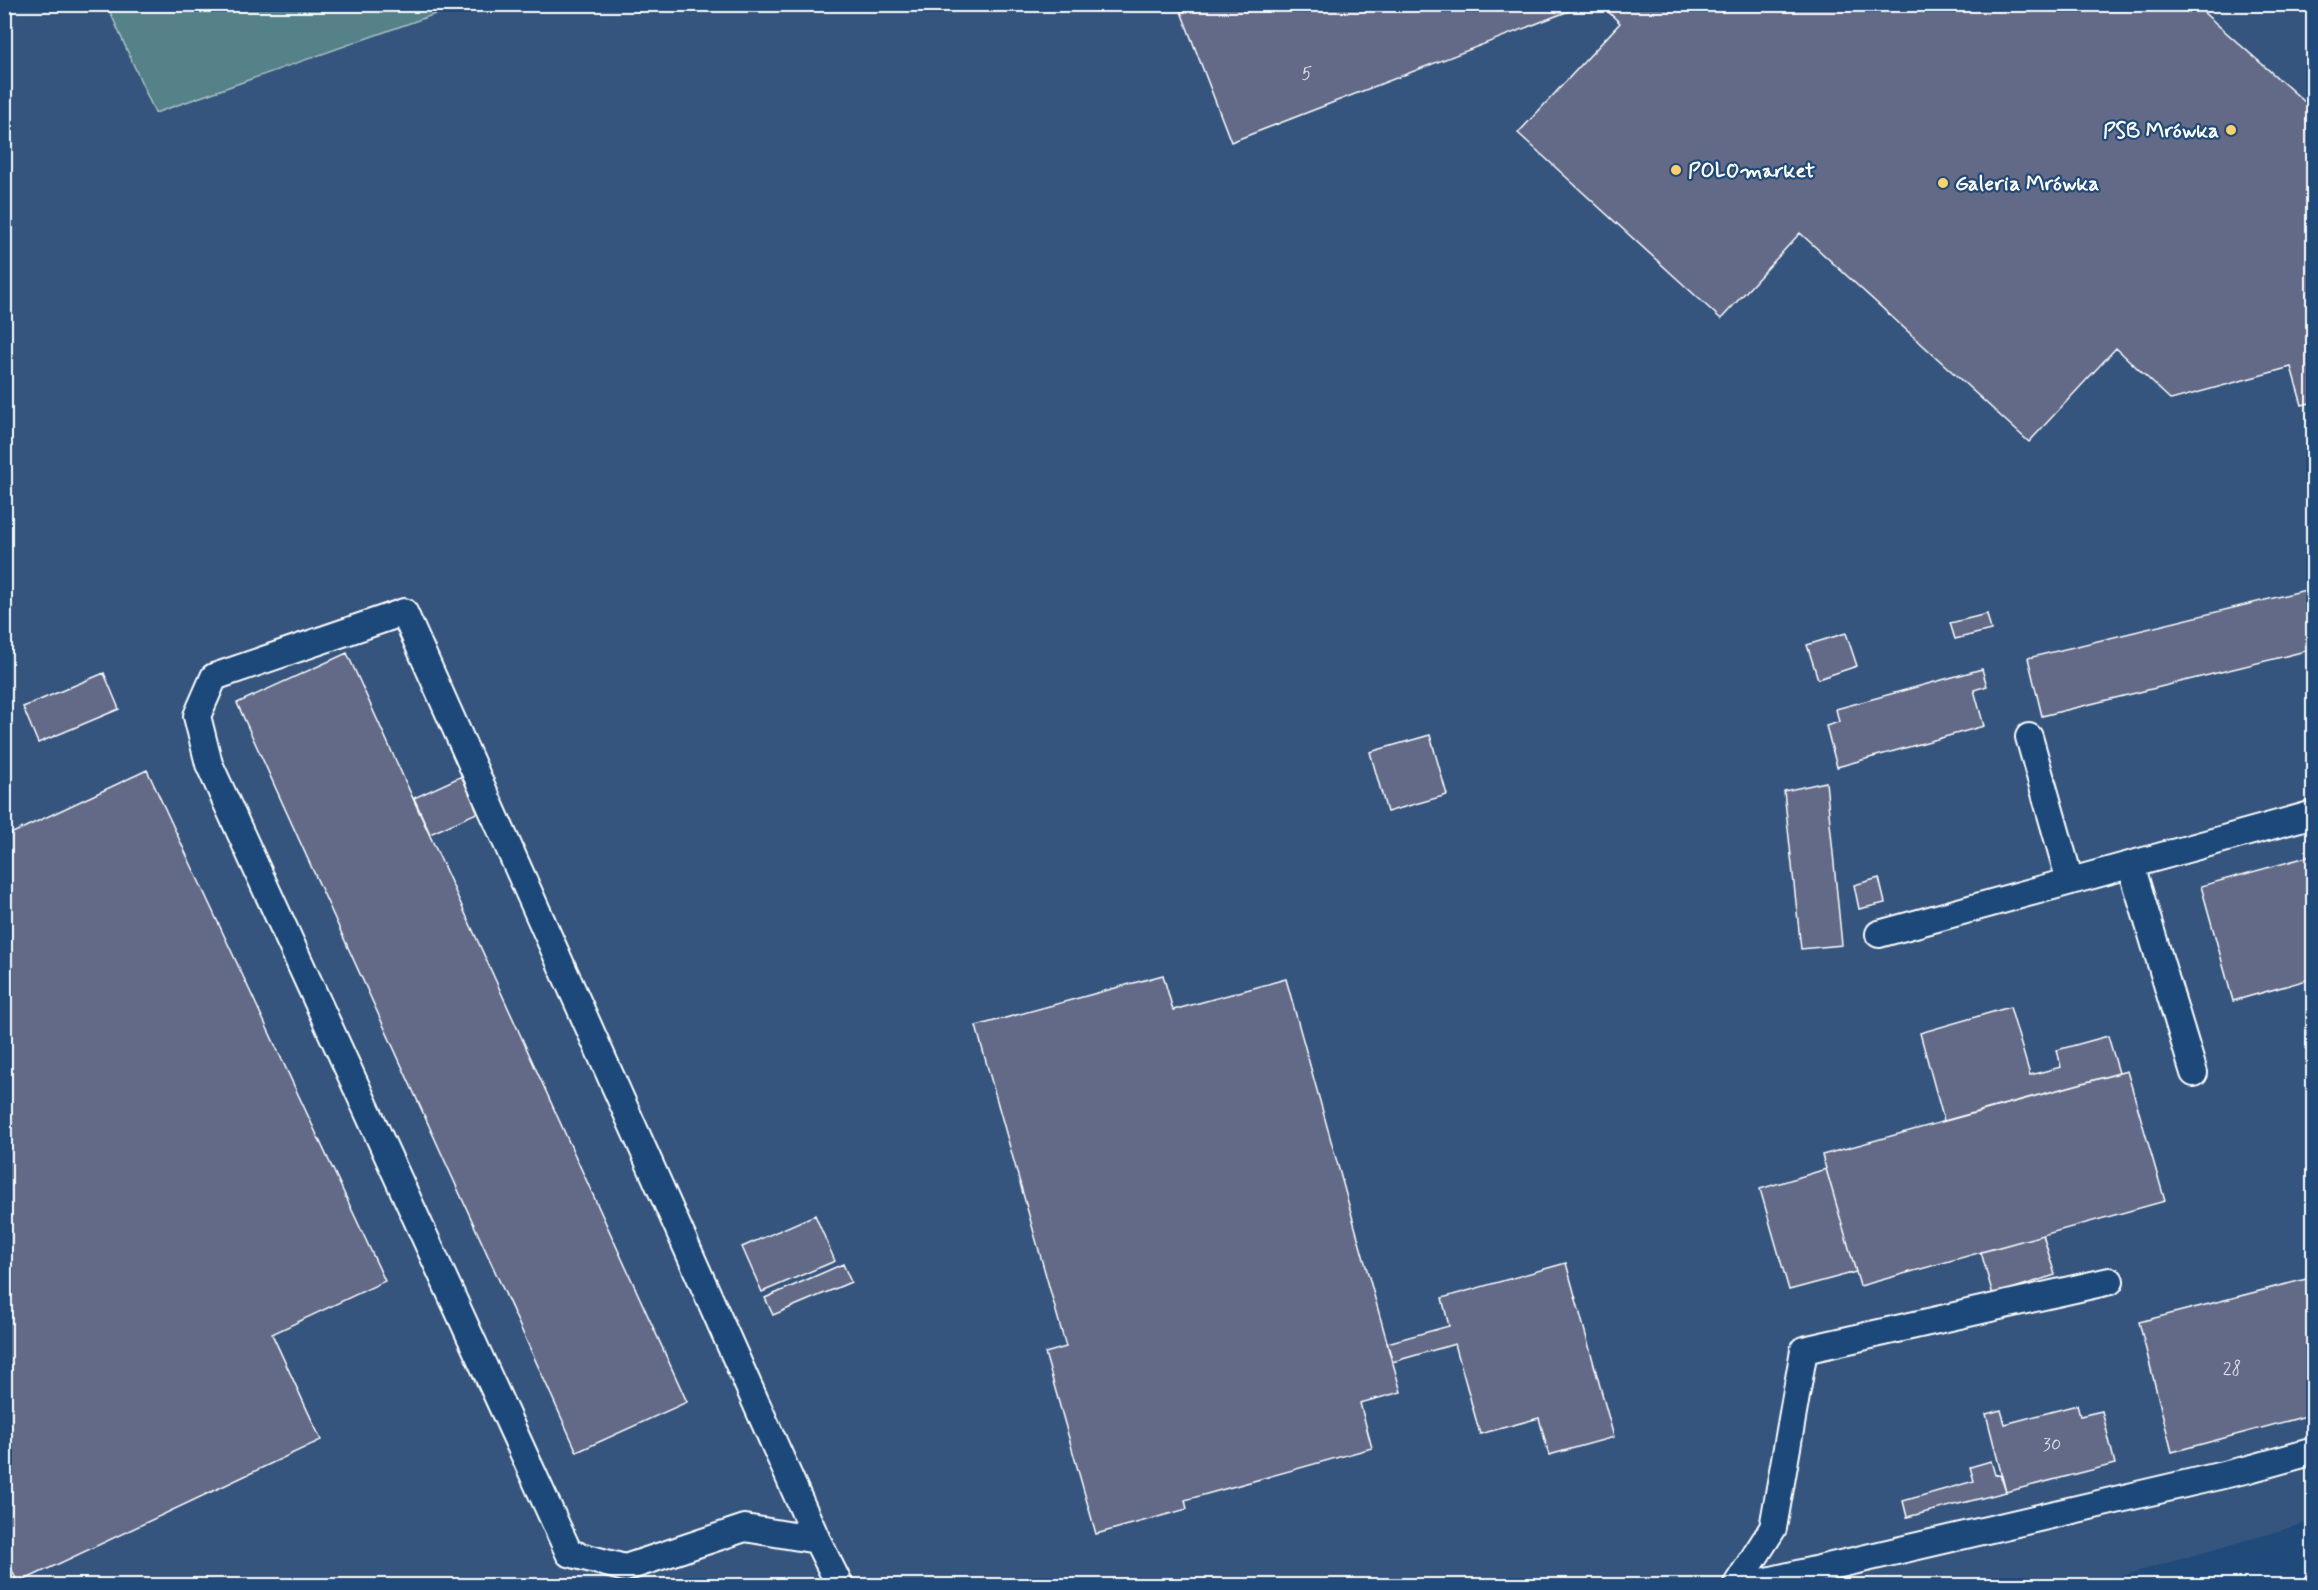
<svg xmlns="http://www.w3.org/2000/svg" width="2318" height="1590" font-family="Mynerve,sans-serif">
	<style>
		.built { fill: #34547e }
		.green { fill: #558189; stroke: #aac0c4; stroke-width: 1.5 }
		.building { fill: #646b88; stroke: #fff; stroke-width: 1.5 }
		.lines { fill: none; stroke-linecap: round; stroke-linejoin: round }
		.lane-casing { stroke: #fff; stroke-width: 30 }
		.lane { stroke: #1f4a7a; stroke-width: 26 }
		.poi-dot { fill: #ffd166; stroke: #1f4a7a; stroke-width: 2 }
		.labels { text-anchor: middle; stroke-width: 4.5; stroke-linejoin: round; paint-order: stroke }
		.number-label { font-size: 18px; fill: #d8dae1 }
		.poi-label { font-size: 21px; font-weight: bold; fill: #fff; stroke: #1f4a7a; text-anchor: start }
	</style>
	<rect width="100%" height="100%" fill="#1f4a7a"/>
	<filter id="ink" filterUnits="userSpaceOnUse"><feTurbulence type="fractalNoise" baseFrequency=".0167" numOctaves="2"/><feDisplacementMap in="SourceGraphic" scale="12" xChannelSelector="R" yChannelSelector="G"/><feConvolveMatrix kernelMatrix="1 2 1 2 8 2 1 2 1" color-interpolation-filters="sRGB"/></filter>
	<g filter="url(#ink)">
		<path class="built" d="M 5,5 L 2313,5 L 2313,1521 L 2087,1586 L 5,1586 Z"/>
		<path class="green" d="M 107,5 L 461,5 L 155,113 Z"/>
		<path class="building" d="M 1178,4 L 1587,4 L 1231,142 Z
			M 1600,4 L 2194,4 L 2314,110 L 2314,402 L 2302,405 L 2291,367 L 2171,400 L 2116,348 L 2029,442 L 1800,233 L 1721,319 L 1518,133 L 1620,23 Z
			M 2314,588 L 2314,649 L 2042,716 L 2028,658 Z
			M 1987,614 L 1991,630 L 1955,639 L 1950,623 Z
			M 1846,633 L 1857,666 L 1818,679 L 1807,645 Z
			M 347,653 L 687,1402 L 577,1452 L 237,703 Z
			M 1982,669 L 1987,686 L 1974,690 L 1984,726 L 1837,767 L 1826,726 L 1839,722 L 1836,709 Z
			M 104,673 L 119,709 L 38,743 L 23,707 Z
			M 1430,735 L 1447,795 L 1387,812 L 1370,752 Z
			M 147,770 L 385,1281 L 272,1334 L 321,1440 L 18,1583 L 4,1554 L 4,837 Z
			M 462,776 L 479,812 L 430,834 L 414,798 Z
			M 1826,782 L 1842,945 L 1801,949 L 1784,791 Z
			M 2314,855 L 2314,978 L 2233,1001 L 2201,886 Z
			M 1879,878 L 1885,903 L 1859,909 L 1854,885 Z
			M 1163,975 L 1173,1010 L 1286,979 L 1401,1392 L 1360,1403 L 1372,1448 L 1185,1500 L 1187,1509 L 1096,1534 L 1045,1353 L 1066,1347 L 976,1026 Z
			M 2010,1007 L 2030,1075 L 2061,1067 L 2057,1050 L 2108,1036 L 2119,1073 L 1944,1121 L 1920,1033 Z
			M 2127,1071 L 2165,1201 L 1860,1286 L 1822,1155 Z
			M 1826,1169 L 1856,1272 L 1789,1290 L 1760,1189 Z
			M 815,1215 L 835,1261 L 762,1292 L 742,1247 Z
			M 2043,1235 L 2055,1275 L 1993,1295 L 1981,1252 Z
			M 1566,1263 L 1614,1437 L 1549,1455 L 1539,1418 L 1480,1434 L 1455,1344 L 1392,1362 L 1387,1343 L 1449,1326 L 1442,1298 Z
			M 843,1264 L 851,1282 L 773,1315 L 765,1298 Z
			M 2314,1277 L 2314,1414 L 2172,1452 L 2139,1322 Z
			M 2077,1405 L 2080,1416 L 2102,1411 L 2115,1464 L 2006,1492 L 1986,1414 L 2001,1410 L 2005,1424 Z
			M 1991,1461 L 1995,1475 L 2000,1474 L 2006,1492 L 1907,1517 L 1903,1501 L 1974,1481 L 1970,1467 Z"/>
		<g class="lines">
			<defs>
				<path id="lane" d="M 2029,737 L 2070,881
					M 2131,865 L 2194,1073
					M 1879,934 L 2314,814
					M 817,1540 L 745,1528 L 625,1568 L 569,1553 L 209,764 L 197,716 L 214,677 L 404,612 L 817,1540 L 840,1586
					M 1736,1586 L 1773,1528 L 1804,1350 L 2110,1281
					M 1746,1586 L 2249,1469 L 2314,1451"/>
			</defs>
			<use href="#lane" class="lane-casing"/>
			<use href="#lane" class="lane"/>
		</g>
	</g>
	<g class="poi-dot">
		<circle cx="2231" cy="130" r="6"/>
		<circle cx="1676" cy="170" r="6"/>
		<circle cx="1943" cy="183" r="6"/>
	</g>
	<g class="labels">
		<g class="number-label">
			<text x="1307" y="79">5</text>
			<text x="2232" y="1374">28</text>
			<text x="2052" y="1450">30</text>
		</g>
		<g class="poi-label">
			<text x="2219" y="137" text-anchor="end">PSB Mrówka</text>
			<text x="1688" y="177">POLOmarket</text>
			<text x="1955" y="190">Galeria Mrówka</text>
		</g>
	</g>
	<rect width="2318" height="1590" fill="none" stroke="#1f4a7a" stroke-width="24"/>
	<rect x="12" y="12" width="2294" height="1566" fill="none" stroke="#fff" stroke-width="2" filter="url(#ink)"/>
</svg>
